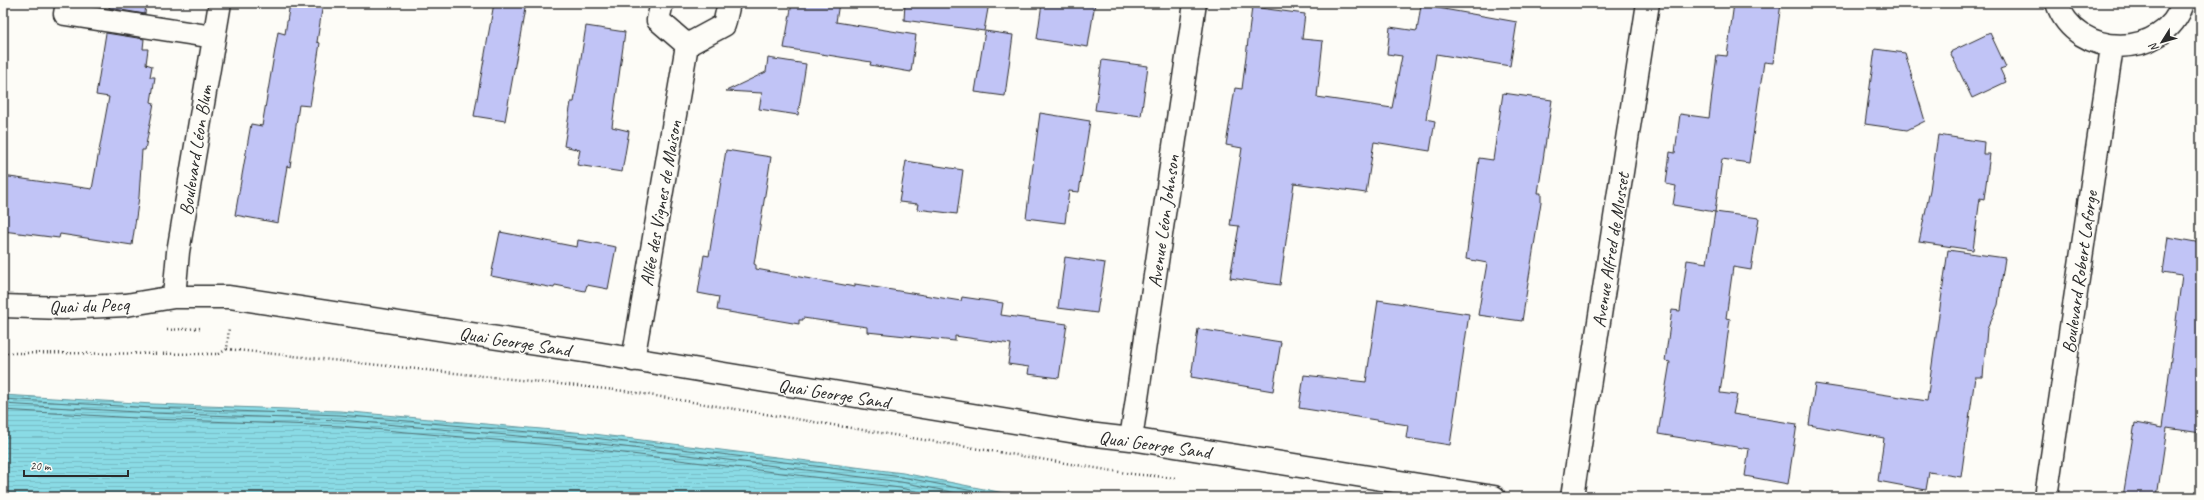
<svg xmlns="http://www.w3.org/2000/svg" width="2204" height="500" font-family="Caveat,sans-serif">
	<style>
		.water { fill: url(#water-rules); stroke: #64959b }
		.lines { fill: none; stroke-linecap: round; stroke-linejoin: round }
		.shore { stroke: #517175; stroke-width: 1 }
		.building { fill: #c1c4f6; stroke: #2b2b2b }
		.minor-casing { stroke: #2b2b2b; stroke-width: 25 }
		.path { stroke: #2b2b2b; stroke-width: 2.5; stroke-dasharray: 1 3; stroke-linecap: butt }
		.minor { stroke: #fdfcf7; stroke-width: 22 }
		.labels { text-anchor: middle; stroke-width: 3; stroke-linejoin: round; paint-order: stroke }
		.street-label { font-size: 19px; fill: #2b2b2b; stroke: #fdfcf7 }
	</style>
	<defs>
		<pattern id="water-rules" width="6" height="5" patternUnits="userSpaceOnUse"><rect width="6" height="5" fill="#8adbe5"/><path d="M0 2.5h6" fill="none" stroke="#77bcc5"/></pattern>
	</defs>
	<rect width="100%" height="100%" fill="#fdfcf7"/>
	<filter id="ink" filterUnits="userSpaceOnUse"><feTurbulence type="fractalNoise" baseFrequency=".025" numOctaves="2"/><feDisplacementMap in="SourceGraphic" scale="8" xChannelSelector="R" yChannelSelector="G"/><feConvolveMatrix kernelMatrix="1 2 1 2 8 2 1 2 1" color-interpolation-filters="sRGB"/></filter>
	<g filter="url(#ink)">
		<path class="water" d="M 3,395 L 153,404 L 340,411 L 586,433 L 903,473 L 1024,497 L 3,497 Z"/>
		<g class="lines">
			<path class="shore" d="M 3,399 L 153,408 L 340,415 L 586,437 L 902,477 L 1003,497
				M 3,404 L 153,413 L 340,420 L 585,442 L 901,482 L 977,497
				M 3,410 L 152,419 L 340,426 L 584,448 L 900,488 L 946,497"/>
		</g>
		<path class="building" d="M 110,3 L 146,3 L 145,14 L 109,8 Z
			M 290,3 L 323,3 L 317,42 L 320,43 L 310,106 L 299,105 L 290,167 L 287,166 L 278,223 L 235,215 L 251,124 L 262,126 L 278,32 L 285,34 Z
			M 494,3 L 526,3 L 505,121 L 474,116 Z
			M 792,3 L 839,3 L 836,22 L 916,35 L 911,72 L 870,65 L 871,62 L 784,48 Z
			M 905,3 L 989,3 L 984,31 L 904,20 Z
			M 1042,3 L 1095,3 L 1088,47 L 1037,39 Z
			M 1734,3 L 1781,3 L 1773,63 L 1764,62 L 1749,163 L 1722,159 L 1715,212 L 1673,205 L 1676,186 L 1666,184 L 1670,152 L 1675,153 L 1680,114 L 1709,118 L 1717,55 L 1727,56 Z
			M 1421,5 L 1517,22 L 1510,66 L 1436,54 L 1426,119 L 1435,121 L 1430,151 L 1374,142 L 1366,193 L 1294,183 L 1280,285 L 1230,278 L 1239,226 L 1230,225 L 1242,148 L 1226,145 L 1235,88 L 1242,89 L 1252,7 L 1305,14 L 1302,39 L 1323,41 L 1317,97 L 1392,108 L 1402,56 L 1387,54 L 1390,27 L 1417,31 Z
			M 586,26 L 625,32 L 612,127 L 629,131 L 622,172 L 577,165 L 580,150 L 564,146 L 571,102 L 574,102 Z
			M 985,31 L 1013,35 L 1005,96 L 975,92 Z
			M 106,33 L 144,39 L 143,49 L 148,49 L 146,64 L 152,66 L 150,77 L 155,77 L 151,102 L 154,103 L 145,150 L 142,150 L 139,197 L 132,245 L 60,234 L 59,238 L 3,231 L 3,176 L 92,189 L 109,97 L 96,95 Z
			M 1990,33 L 2006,67 L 2000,69 L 2006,82 L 1972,98 L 1950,52 Z
			M 1875,49 L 1905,53 L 1925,121 L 1907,130 L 1865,124 Z
			M 768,58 L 806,64 L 798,115 L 759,109 L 762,93 L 726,91 L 766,72 Z
			M 1102,60 L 1148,66 L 1141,116 L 1095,110 Z
			M 1503,93 L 1552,100 L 1538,193 L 1541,193 L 1541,202 L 1522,321 L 1478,315 L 1487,263 L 1466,259 L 1479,158 L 1493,160 Z
			M 1040,113 L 1090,121 L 1079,192 L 1069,191 L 1065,223 L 1026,218 Z
			M 1938,135 L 1984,142 L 1983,154 L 1990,154 L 1984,199 L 1980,198 L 1973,250 L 1919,242 L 1930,190 Z
			M 726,150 L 771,157 L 754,264 L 756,265 L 756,269 L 855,287 L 855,284 L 961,301 L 962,297 L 1003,303 L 1001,315 L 1067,324 L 1059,378 L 1028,374 L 1029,367 L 1008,364 L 1011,344 L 955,336 L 955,341 L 867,332 L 867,327 L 803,318 L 803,320 L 799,320 L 799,324 L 717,310 L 719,297 L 698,293 L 704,255 L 709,256 Z
			M 906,161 L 963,170 L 957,214 L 917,209 L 918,204 L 899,202 Z
			M 1715,212 L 1759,218 L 1751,270 L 1733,267 L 1726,318 L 1730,319 L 1720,393 L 1737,395 L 1733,414 L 1797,424 L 1788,484 L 1745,476 L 1749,449 L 1658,434 L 1670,362 L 1665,361 L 1672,310 L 1680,311 L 1687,260 L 1707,263 Z
			M 500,232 L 577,247 L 578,240 L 616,247 L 608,289 L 587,285 L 585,291 L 555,285 L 554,288 L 491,276 Z
			M 2168,237 L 2201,243 L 2201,433 L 2167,428 L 2157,497 L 2123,497 L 2135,423 L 2162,428 L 2182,275 L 2163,272 Z
			M 1948,250 L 2005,258 L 1998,305 L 1987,329 L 1983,377 L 1975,377 L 1961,477 L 1929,472 L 1926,490 L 1878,481 L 1884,438 L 1809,425 L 1815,384 L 1927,401 Z
			M 1065,257 L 1105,263 L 1097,313 L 1058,308 Z
			M 1378,300 L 1469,314 L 1450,445 L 1406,438 L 1408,425 L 1299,408 L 1304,375 L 1366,382 Z
			M 1198,329 L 1281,342 L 1273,391 L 1191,377 Z"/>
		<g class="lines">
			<defs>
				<path id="minor" d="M 67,3 L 65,14 L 214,37
					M 662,3 L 658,20 L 687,45 L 724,25 L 729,3
					M 2057,3 C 2076,60 2165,60 2183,3
					M 174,297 L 178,252 L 220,3
					M 3,306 L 63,308 L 126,305 L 174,297 L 229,297 L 596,353 L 1088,434 L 1131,439 L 1494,497
					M 633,360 L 687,45
					M 1131,439 L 1195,3
					M 1572,497 L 1648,3
					M 2046,497 L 2112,47"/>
			</defs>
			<use href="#minor" class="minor-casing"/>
			<path class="path" d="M 167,330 L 202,328
				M 227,349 L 625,391 L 1132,474 L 1176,478
				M 3,353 L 219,354 L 227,349 L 229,327"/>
			<use href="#minor" class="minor"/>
		</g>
	</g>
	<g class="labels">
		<g class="street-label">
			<text transform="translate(195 150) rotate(-81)" y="7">Boulevard Léon Blum</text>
			<text transform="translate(660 203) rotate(-80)" y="7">Allée des Vignes de Maison</text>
			<text transform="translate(1163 221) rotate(-82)" y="7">Avenue Léon Johnson</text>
			<text transform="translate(1610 250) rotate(-81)" y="7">Avenue Alfred de Musset</text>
			<text transform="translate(2079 272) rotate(-82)" y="7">Boulevard Robert Laforge</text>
			<text transform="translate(89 305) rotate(-2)" y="7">Quai du Pecq</text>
			<text transform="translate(515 341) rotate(9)" y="7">Quai George Sand</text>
			<text transform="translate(834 393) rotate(9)" y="7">Quai George Sand</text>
			<text transform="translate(1155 444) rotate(8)" y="7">Quai George Sand</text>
		</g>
	</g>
	<rect width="2204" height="500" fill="none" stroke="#fdfcf7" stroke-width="16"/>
	<rect x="8" y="8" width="2188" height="484" fill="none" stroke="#2b2b2b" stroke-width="1.5" filter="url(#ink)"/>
	<g transform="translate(2162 42) rotate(233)" stroke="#fdfcf7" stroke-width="3" paint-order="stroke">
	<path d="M0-3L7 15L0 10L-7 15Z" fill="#2b2b2b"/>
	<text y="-6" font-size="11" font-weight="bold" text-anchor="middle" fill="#2b2b2b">N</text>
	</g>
	<path d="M24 470v6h104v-6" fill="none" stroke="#2b2b2b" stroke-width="2"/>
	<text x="30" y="470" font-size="12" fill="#2b2b2b" stroke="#fdfcf7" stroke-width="3" paint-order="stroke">20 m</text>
</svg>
